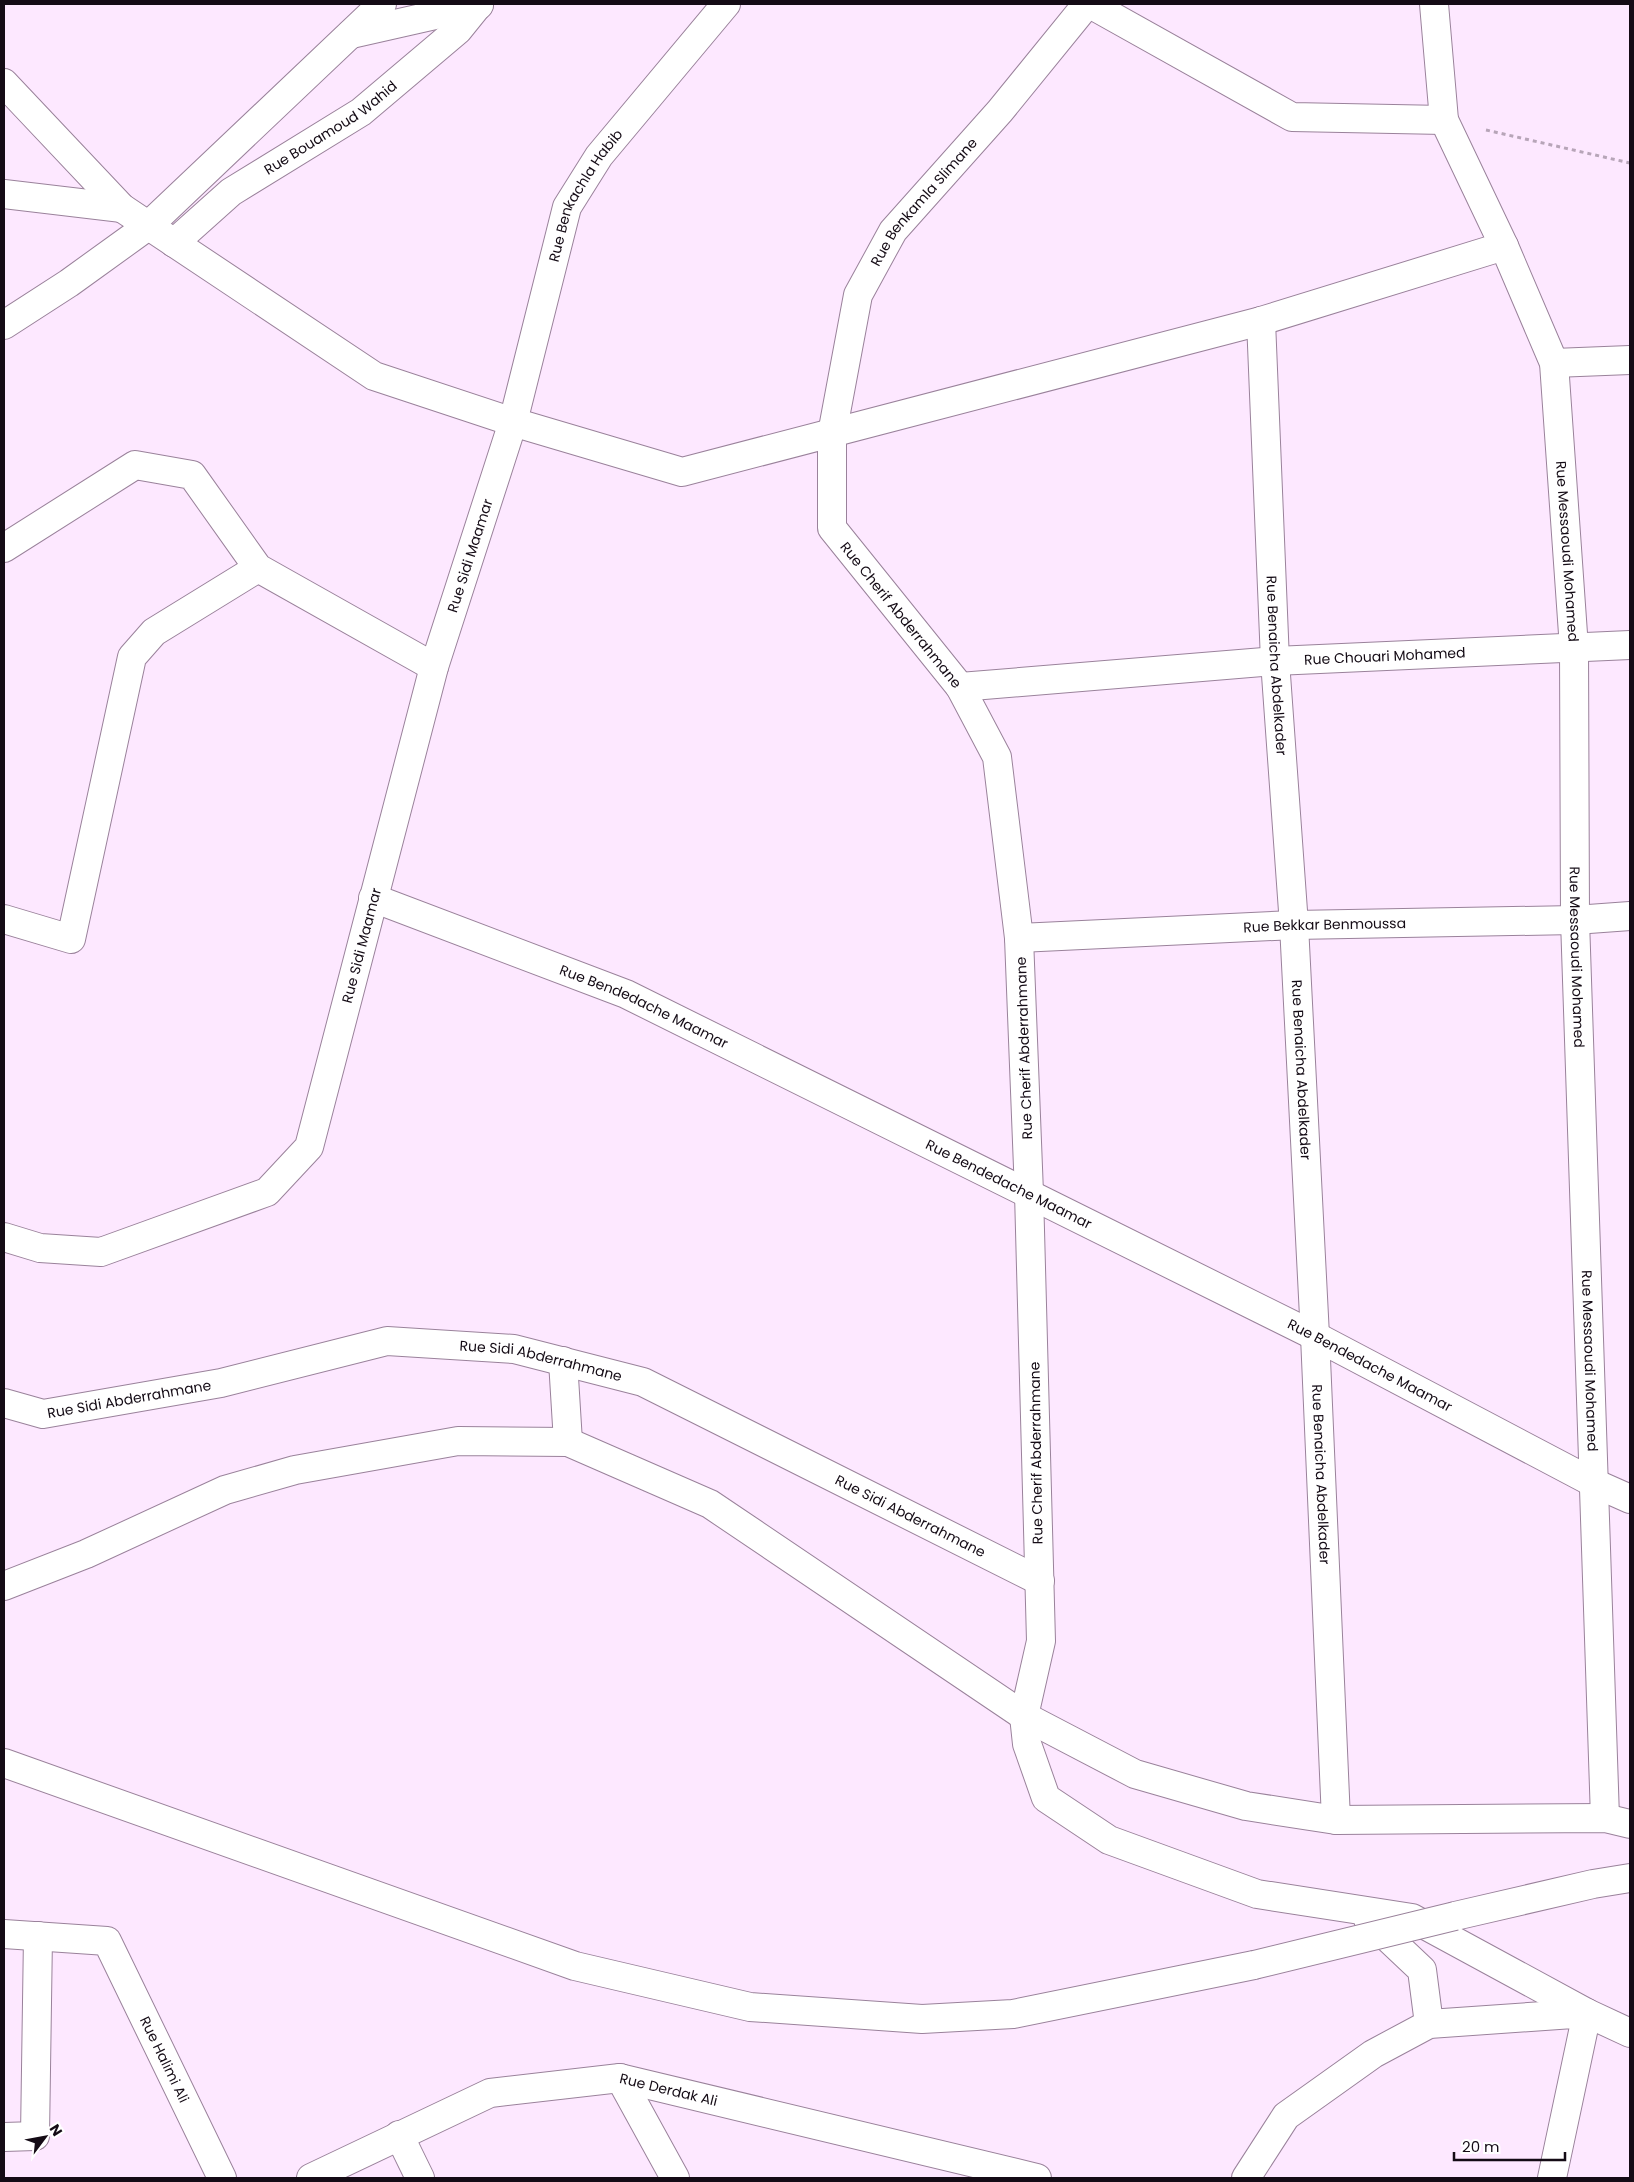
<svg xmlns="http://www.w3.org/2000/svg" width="1634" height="2182" font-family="Poppins,sans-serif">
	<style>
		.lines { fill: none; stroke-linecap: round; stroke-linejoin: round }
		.minor-casing { stroke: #9a829b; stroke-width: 30 }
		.tertiary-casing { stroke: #9a829b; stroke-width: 30 }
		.primary-casing { stroke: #9a829b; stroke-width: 30 }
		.path { stroke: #b7a5b8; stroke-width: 3; stroke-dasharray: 4 4; stroke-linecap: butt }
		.minor { stroke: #fff; stroke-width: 28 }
		.tertiary { stroke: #fff; stroke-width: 28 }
		.primary { stroke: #fff; stroke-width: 28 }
		.primary-bridge-casing { stroke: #9a829b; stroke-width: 30; stroke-linecap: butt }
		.primary-bridge { stroke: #fff; stroke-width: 28 }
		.labels { text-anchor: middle; stroke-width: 4; stroke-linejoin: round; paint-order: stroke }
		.street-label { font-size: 14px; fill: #140b15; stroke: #fff }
	</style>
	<rect width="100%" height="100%" fill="#fde8ff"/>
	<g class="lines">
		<defs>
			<g id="minor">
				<path d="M 1090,4 L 1292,117 L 1444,120"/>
				<path id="s1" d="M 1434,4 L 1444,120 L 1504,246 L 1554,363 L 1574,648 L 1575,920 L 1605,1818"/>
				<path d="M 351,34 L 479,5"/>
				<path d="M 4,83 L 122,208 L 374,376 L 513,422 L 682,472 L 1261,321 L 1504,246"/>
				<path d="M 4,194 L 122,208"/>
				<path id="s2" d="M 174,243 L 231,192 L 361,112 L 458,30 L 479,4"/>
				<path id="s3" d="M 1261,321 L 1275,661 L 1294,925 L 1315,1336 L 1336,1820"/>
				<path d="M 4,325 L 69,283 L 148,226 L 382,4"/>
				<path d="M 1554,363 L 1630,360"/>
				<path d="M 4,548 L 135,465 L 192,475 L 258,568 L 434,667"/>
				<path id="s4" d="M 960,687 L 1275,661 L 1630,645"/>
				<path id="s5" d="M 373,898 L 626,994 L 1315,1336 L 1594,1483 L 1630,1499"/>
				<path d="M 4,919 L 71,939 L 132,657 L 154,632 L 258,568"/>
				<path id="s6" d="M 1019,938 L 1294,925 L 1575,920 L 1630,916"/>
				<path id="s7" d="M 4,1237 L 40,1248 L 101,1252 L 267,1192 L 309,1147 L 434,667 L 513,422 L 567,207 L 599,156 L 726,4"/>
				<path d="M 563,1361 L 568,1442"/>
				<path id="s8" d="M 4,1403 L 43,1414 L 221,1383 L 387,1341 L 514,1349 L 643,1382 L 1040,1581"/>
				<path id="s9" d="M 1024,1716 L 1041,1641 L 1029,1193 L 1019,938 L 997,757 L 960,687 L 832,528 L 832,434 L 858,295 L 893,231 L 1000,111 L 1087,4"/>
				<path d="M 1368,1919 L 1422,1970 L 1429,2024"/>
				<path id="s10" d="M 4,1934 L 107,1941 L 222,2178"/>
				<path d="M 620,2078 L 675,2178"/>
				<path d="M 399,2135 L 420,2178"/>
				<path d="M 4,2137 L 35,2136 L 38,1936"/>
				<path d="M 1246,2178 L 1286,2116 L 1373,2054 L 1429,2024 L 1587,2013 L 1552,2178"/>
			</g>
			<g id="tertiary">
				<path d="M 1024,1716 L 1027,1744 L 1046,1798 L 1109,1840 L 1257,1894 L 1412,1918 L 1587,2013 L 1630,2033"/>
				<path id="s11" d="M 311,2178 L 490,2093 L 620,2078 L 1037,2178"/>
			</g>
			<path id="primary" d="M 4,1586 L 86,1554 L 225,1490 L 295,1470 L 458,1441 L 568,1442 L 710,1504 L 1024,1716 L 1135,1774 L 1246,1806 L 1336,1820 L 1605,1818 L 1630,1824
				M 4,1763 L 575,1966 L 750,2007 L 922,2019 L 1013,2014 L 1254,1965
				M 1455,1916 L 1593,1884 L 1630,1878"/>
		</defs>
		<use href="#minor" class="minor-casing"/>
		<use href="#tertiary" class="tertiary-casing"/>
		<use href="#primary" class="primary-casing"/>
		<path class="path" d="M 1486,130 L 1630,163"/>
		<use href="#minor" class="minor"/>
		<use href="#tertiary" class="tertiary"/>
		<use href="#primary" class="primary"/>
		<defs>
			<path id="primary-bridge" d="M 1254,1965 L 1455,1916"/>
		</defs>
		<use href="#primary-bridge" class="primary-bridge-casing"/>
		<use href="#primary-bridge" class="primary-bridge"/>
	</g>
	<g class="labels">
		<g class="street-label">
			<text dy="5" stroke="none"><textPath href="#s2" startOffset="195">Rue Bouamoud Wahid</textPath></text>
			<text dy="5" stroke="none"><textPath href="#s7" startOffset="1330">Rue Benkachla Habib</textPath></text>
			<text dy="5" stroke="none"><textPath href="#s9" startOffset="1596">Rue Benkamla Slimane</textPath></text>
			<text dy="5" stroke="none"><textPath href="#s1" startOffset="572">Rue Messaoudi Mohamed</textPath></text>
			<text dy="5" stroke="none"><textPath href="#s7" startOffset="950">Rue Sidi Maamar</textPath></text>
			<text transform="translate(901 615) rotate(51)" y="5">Rue Cherif Abderrahmane</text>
			<text dy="5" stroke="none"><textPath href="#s4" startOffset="426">Rue Chouari Mohamed</textPath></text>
			<text dy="5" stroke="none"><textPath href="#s3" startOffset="345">Rue Benaicha Abdelkader</textPath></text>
			<text dy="5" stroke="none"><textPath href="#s6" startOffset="306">Rue Bekkar Benmoussa</textPath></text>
			<text dy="5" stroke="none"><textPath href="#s7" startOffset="545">Rue Sidi Maamar</textPath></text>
			<text dy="5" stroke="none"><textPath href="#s1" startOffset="978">Rue Messaoudi Mohamed</textPath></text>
			<text dy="5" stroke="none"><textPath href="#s5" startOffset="292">Rue Bendedache Maamar</textPath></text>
			<text transform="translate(1024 1048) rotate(-92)" y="5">Rue Cherif Abderrahmane</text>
			<text dy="5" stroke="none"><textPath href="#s3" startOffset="750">Rue Benaicha Abdelkader</textPath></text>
			<text dy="5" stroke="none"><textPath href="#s5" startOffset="698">Rue Bendedache Maamar</textPath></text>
			<text dy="5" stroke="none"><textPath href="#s8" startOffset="548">Rue Sidi Abderrahmane</textPath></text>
			<text dy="5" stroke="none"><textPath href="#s1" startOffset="1382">Rue Messaoudi Mohamed</textPath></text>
			<text dy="5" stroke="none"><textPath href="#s5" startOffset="1102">Rue Bendedache Maamar</textPath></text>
			<text dy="5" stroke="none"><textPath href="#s8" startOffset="128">Rue Sidi Abderrahmane</textPath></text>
			<text transform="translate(1036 1453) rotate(-91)" y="5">Rue Cherif Abderrahmane</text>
			<text dy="5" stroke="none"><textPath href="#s3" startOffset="1155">Rue Benaicha Abdelkader</textPath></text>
			<text dy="5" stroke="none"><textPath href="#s8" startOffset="952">Rue Sidi Abderrahmane</textPath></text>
			<text dy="5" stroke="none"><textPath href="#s10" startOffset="235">Rue Halimi Ali</textPath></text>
			<text dy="5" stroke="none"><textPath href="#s11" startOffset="379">Rue Derdak Ali</textPath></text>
		</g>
	</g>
	<rect width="1634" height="2182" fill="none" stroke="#140b15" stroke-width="10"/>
	<g transform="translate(45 2137) rotate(58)" stroke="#ffffff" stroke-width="4" paint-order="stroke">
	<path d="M0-4L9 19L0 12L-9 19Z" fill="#140b15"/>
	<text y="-8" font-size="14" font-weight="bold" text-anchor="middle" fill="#140b15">N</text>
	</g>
	<path d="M1454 2152v8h111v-8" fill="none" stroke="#140b15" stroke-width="2.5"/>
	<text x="1462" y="2152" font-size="15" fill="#140b15" stroke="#ffffff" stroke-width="4" paint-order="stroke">20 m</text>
</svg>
